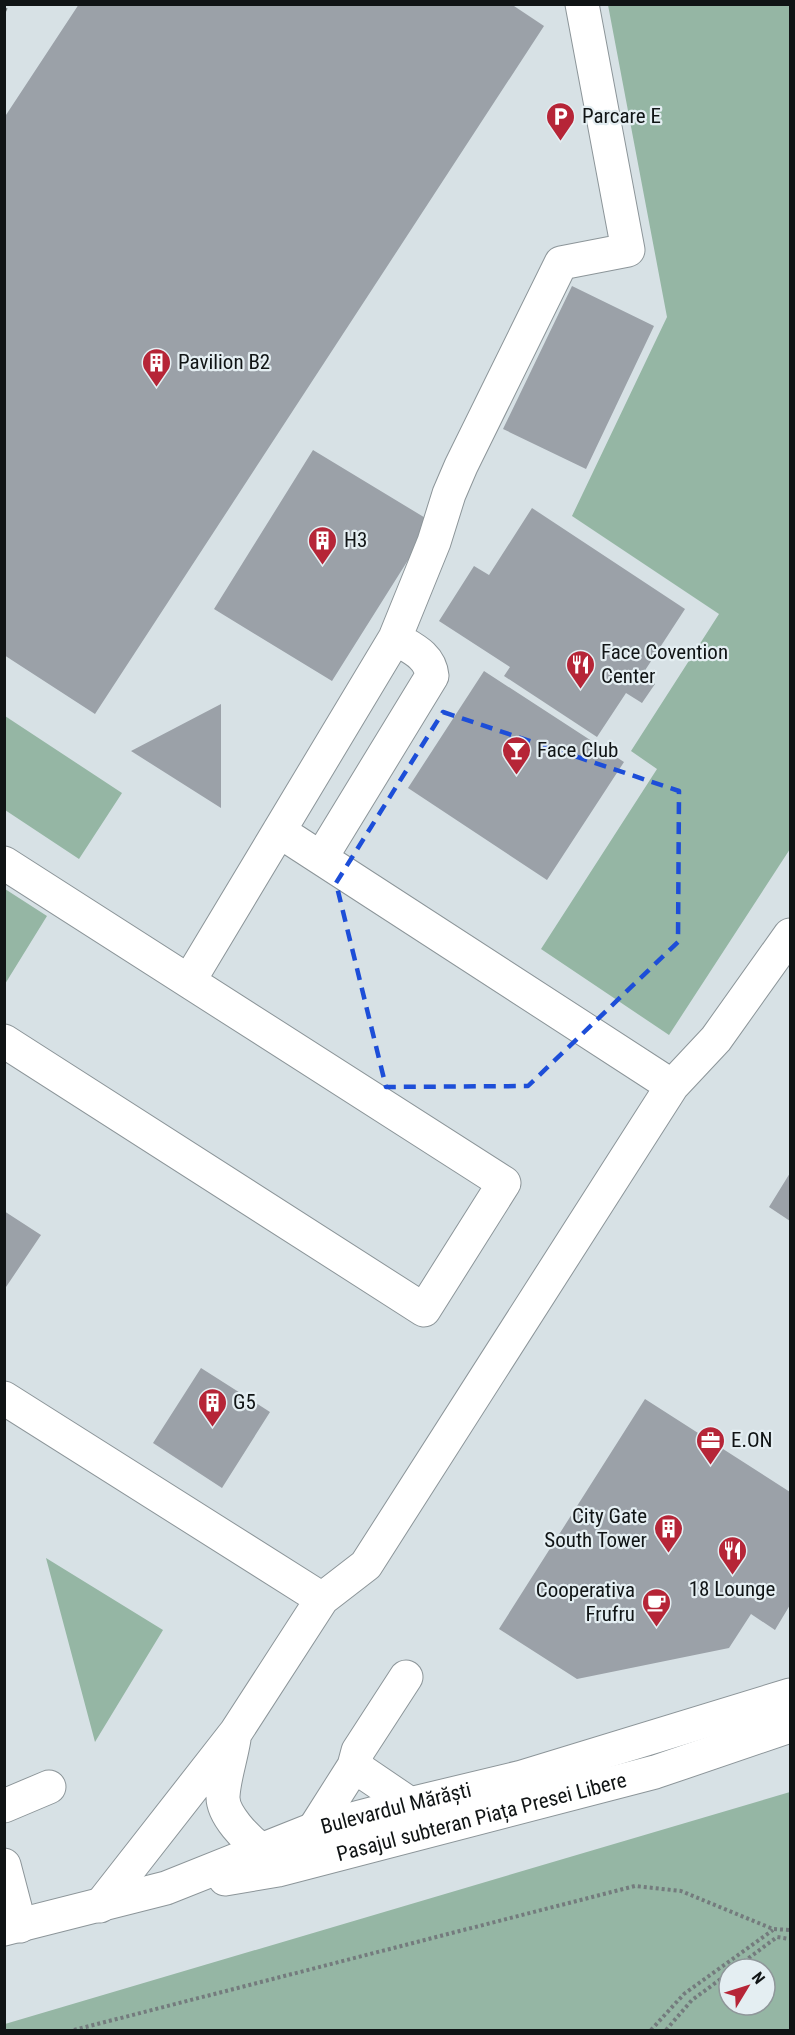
<svg xmlns="http://www.w3.org/2000/svg" width="795" height="2035" font-family="'Roboto Condensed',sans-serif">
	<style>
		.green { fill: #95b6a4; fill-rule: evenodd }
		.building { fill: #9ba1a8 }
		.lines { fill: none; stroke-linecap: round; stroke-linejoin: round }
		.minor-casing { stroke: #8c9599; stroke-width: 35 }
		.major-casing { stroke: #8c9599; stroke-width: 35 }
		.path { stroke: #747b7d; stroke-width: 4; stroke-dasharray: 3 3; stroke-linecap: butt }
		.minor { stroke: #fff; stroke-width: 33 }
		.major { stroke: #fff; stroke-width: 33 }
		.marked { fill: none; stroke: #1d4ed8; stroke-width: 4.5; stroke-dasharray: 12 8; stroke-linejoin: round }
		.labels { text-anchor: middle; stroke-width: 4.5; stroke-linejoin: round; paint-order: stroke }
		.poi-label { font-size: 21px; fill: #101415; stroke: #e4eef2; text-anchor: start }
		.street-label { font-size: 21px; fill: #101415; stroke: #e4eef2 }
	</style>
	<rect width="100%" height="100%" fill="#d7e1e5"/>
	<path class="green" d="M 608,5 L 790,5 L 790,849 L 669,1035 L 541,949 L 657,769 L 631,751 L 719,614 L 572,516 L 667,317 Z
		M 5,716 L 122,793 L 79,859 L 5,810 Z
		M 5,889 L 47,916 L 5,984 L 4,984 Z
		M 46,1558 L 163,1630 L 95,1742 Z
		M 790,1792 L 790,2030 L 5,2030 L 5,2024 ZM 729,1969 L 765,1969 L 765,2005 L 729,2005 Z"/>
	<path class="building" d="M 79,4 L 511,4 L 544,26 L 95,714 L 4,655 L 4,118 Z
		M 572,286 L 654,326 L 586,469 L 503,429 Z
		M 313,450 L 432,522 L 332,681 L 214,609 Z
		M 532,508 L 685,609 L 642,675 L 655,684 L 642,703 L 626,693 L 597,737 L 504,676 L 510,667 L 439,621 L 474,566 L 489,575 Z
		M 484,671 L 624,762 L 547,880 L 408,788 Z
		M 221,704 L 221,808 L 131,751 Z
		M 790,1173 L 790,1221 L 769,1207 Z
		M 4,1211 L 41,1235 L 4,1290 Z
		M 201,1368 L 270,1412 L 222,1488 L 153,1443 Z
		M 645,1399 L 790,1492 L 790,1605 L 775,1630 L 751,1614 L 729,1648 L 577,1679 L 499,1629 Z"/>
	<g class="lines">
		<defs>
			<path id="minor" d="M 279,831 L 672,1086
				M 321,858 L 432,676 C 430,655 411,648 395,638
				M 4,863 L 504,1183 L 424,1310 L 4,1041
				M 189,981 L 395,638 L 434,542 L 449,494 L 461,466 L 561,263 L 628,250 L 582,4
				M 4,1398 L 322,1599
				M 234,1739 C 231,1758 224,1778 223,1796 C 222,1815 247,1839 261,1850
				M 354,1766 L 410,1804
				M 4,1806 L 49,1787
				M 314,1829 L 354,1766 L 358,1751 L 406,1677
				M 4,1865 L 20,1926
				M 100,1906 L 236,1732 L 322,1599 L 366,1565 L 672,1086 L 716,1039 L 790,935"/>
			<g id="major">
				<path id="s1" d="M 225,1879 L 278,1870 L 655,1772 L 790,1726"/>
				<path id="s2" d="M 4,1929 L 166,1888 L 314,1829 L 410,1804 L 522,1777 L 790,1695"/>
			</g>
		</defs>
		<use href="#minor" class="minor-casing"/>
		<use href="#major" class="major-casing"/>
		<path class="path" d="M 4,9 L 8,11
			M 734,1969 L 777,1937 L 790,1939
			M 74,2030 L 635,1886 L 681,1891 L 773,1929 L 790,1930
			M 651,2030 L 684,1994 L 773,1930
			M 666,2030 L 692,2000 L 729,1973"/>
		<use href="#minor" class="minor"/>
		<use href="#major" class="major"/>
	</g>
	<path class="marked" d="M 443,712 L 679,791 L 678,942 L 528,1086 L 386,1087 L 336,883 Z"/>
	<defs>
		<symbol id="parking-pin" viewBox="-11 -11 22 30"><path d="M0 17L-7.5 6A9.5 9.5 0 1 1 7.5 6Z" fill="#b62537" stroke="#e4eef2"/><path d="M-3.5-5.5H1a3.5 3.5 0 0 1 0 7H-1V5.5H-3.5ZM-1-3.4V-.6H.8a1.4 1.4 0 0 0 0-2.8Z" fill="#fff"/></symbol>
		<symbol id="building-pin" viewBox="-11 -11 22 30"><path d="M0 17L-7.5 6A9.5 9.5 0 1 1 7.5 6Z" fill="#b62537" stroke="#e4eef2"/><path d="M-4-6H4V6H1V3H-1V6H-4ZM-2.5-4.3h1.7v1.8h-1.7ZM.8-4.3h1.7v1.8H.8ZM-2.5-1h1.7V.8h-1.7ZM.8-1h1.7V.8H.8Z" fill="#fff"/></symbol>
		<symbol id="restaurant-pin" viewBox="-11 -11 22 30"><path d="M0 17L-7.5 6A9.5 9.5 0 1 1 7.5 6Z" fill="#b62537" stroke="#e4eef2"/><path d="M-5-6h1v4h1v-4h1v4h1v-4h1v5L-1.5 .5V6h-2V.5L-5-1ZM5-6V6H3V1.5H1.5Q1.5-4 5-6Z" fill="#fff"/></symbol>
		<symbol id="bar-pin" viewBox="-11 -11 22 30"><path d="M0 17L-7.5 6A9.5 9.5 0 1 1 7.5 6Z" fill="#b62537" stroke="#e4eef2"/><path d="M-6-5H6L.8 .8V4.5H3.5V6h-7V4.5H-.8V.8Z" fill="#fff"/></symbol>
		<symbol id="office-pin" viewBox="-11 -11 22 30"><path d="M0 17L-7.5 6A9.5 9.5 0 1 1 7.5 6Z" fill="#b62537" stroke="#e4eef2"/><path d="M-6-3h4V-5.5h4V-3h4V5H-6ZM-1-4.5V-3h2v-1.5ZM-6 0V1H6V0Z" fill="#fff"/></symbol>
		<symbol id="cafe-pin" viewBox="-11 -11 22 30"><path d="M0 17L-7.5 6A9.5 9.5 0 1 1 7.5 6Z" fill="#b62537" stroke="#e4eef2"/><path d="M-5.5-4.5H6V0H3Q3 3.5 0 3.5H-2.5Q-5.5 3.5-5.5 0ZM3-3.2v2h1.7v-2ZM-6 4.5H4V6H-6Z" fill="#fff"/></symbol>
	</defs>
	<g fill-rule="evenodd">
		<use href="#parking-pin" x="544" y="100" width="33" height="45"/>
		<use href="#building-pin" x="140" y="346" width="33" height="45"/>
		<use href="#building-pin" x="306" y="524" width="33" height="45"/>
		<use href="#restaurant-pin" x="564" y="648" width="33" height="45"/>
		<use href="#bar-pin" x="500" y="734" width="33" height="45"/>
		<use href="#building-pin" x="196" y="1386" width="33" height="45"/>
		<use href="#office-pin" x="694" y="1424" width="33" height="45"/>
		<use href="#building-pin" x="652" y="1512" width="33" height="45"/>
		<use href="#restaurant-pin" x="716" y="1534" width="33" height="45"/>
		<use href="#cafe-pin" x="640" y="1586" width="33" height="45"/>
	</g>
	<g class="labels">
		<g class="poi-label">
			<text x="582" y="123">Parcare E</text>
			<text x="178" y="369">Pavilion B2</text>
			<text x="344" y="547">H3</text>
			<text x="601" y="659">Face Covention<tspan x="601" dy="24">Center</tspan></text>
			<text x="537" y="757">Face Club</text>
			<text x="233" y="1409">G5</text>
			<text x="731" y="1447">E.ON</text>
			<text x="647" y="1523" text-anchor="end">City Gate<tspan x="647" dy="24">South Tower</tspan></text>
			<text x="732" y="1596" text-anchor="middle">18 Lounge</text>
			<text x="635" y="1597" text-anchor="end">Cooperativa<tspan x="635" dy="24">Frufru</tspan></text>
		</g>
		<g class="street-label">
			<text dy="7" stroke="none"><textPath href="#s2" startOffset="411">Bulevardul Mărăști</textPath></text>
			<text dy="7" stroke="none"><textPath href="#s1" startOffset="264">Pasajul subteran Piața Presei Libere</textPath></text>
		</g>
	</g>
	<rect width="795" height="2035" fill="none" stroke="#101415" stroke-width="12"/>
	<g transform="translate(747 1987) rotate(52)"><circle r="28" fill="#e4eef2" stroke="#8f979a" stroke-width="1.5"/>
	<path d="M0-4.5L10 22L0 15L-10 22Z" fill="#b62537"/>
	<text y="-9" font-size="16" font-weight="bold" text-anchor="middle" fill="#101415">N</text>
	</g>
</svg>
